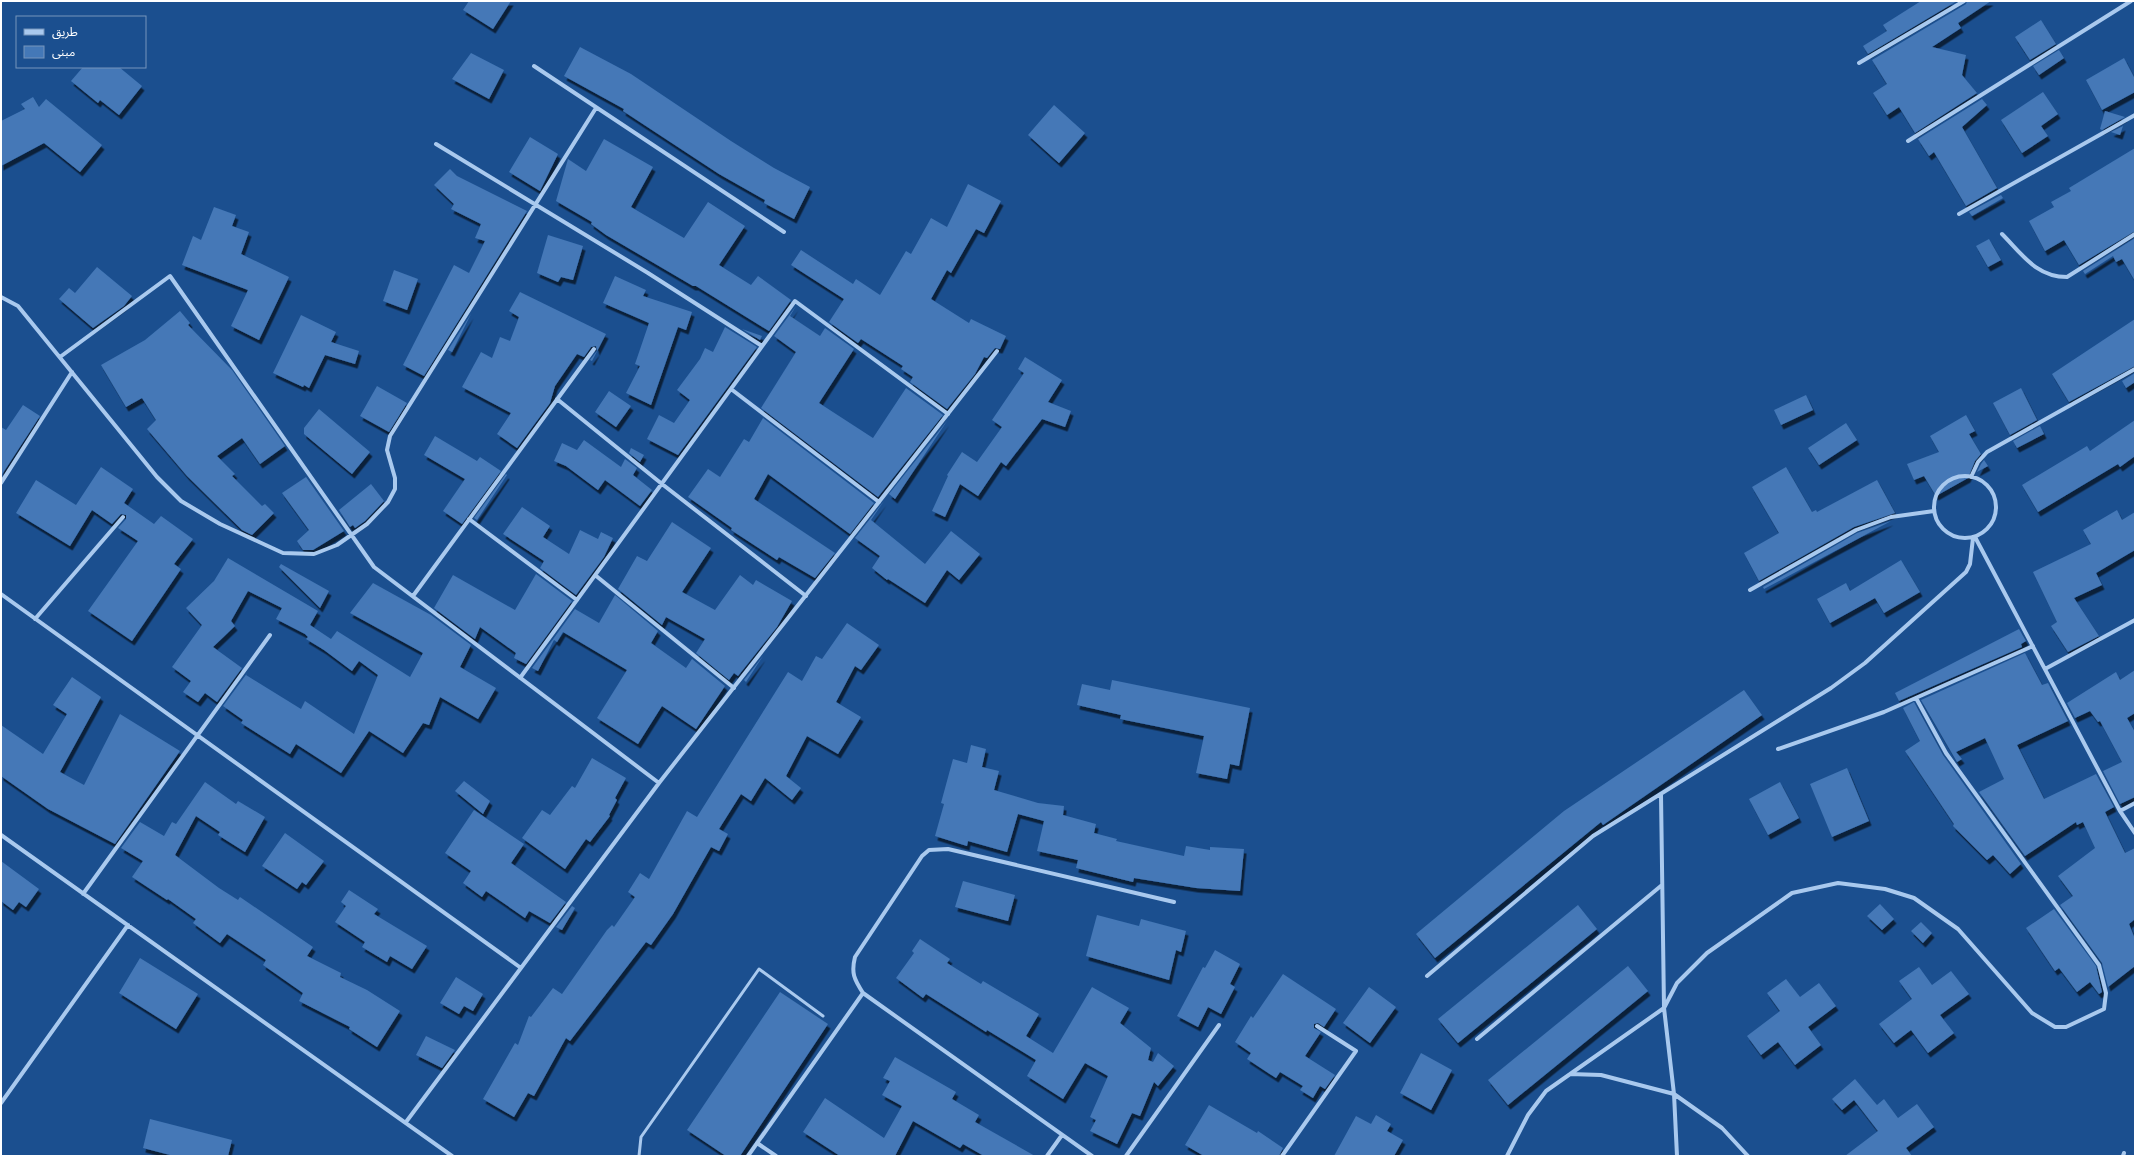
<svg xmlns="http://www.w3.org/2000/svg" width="2136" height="1157" font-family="Quicksand,'Noto Sans Arabic',sans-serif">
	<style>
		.building { fill: #4478b7; filter: url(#shadow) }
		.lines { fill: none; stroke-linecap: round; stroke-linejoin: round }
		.service { stroke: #a9c9ee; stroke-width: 3 }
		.minor { stroke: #a9c9ee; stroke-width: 4 }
	</style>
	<defs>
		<filter id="shadow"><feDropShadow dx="2.5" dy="4.5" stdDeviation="0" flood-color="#0009"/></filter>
	</defs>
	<rect width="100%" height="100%" fill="#1b4f8f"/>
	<path class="building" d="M 469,1 L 511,1 L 493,29 L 463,10 Z
		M 1921,1 L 1957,1 L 1868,54 L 1863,46 L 1887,31 L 1883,25 Z
		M 1967,1 L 1991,1 L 1958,23 L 1961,28 L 1932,47 L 1966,55 L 1962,75 L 1977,93 L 1915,133 L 1899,107 L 1887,115 L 1873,93 L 1887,84 L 1872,60 L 1966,4 Z
		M 2041,20 L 2056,44 L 2030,60 L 2015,37 Z
		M 580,47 L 631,74 L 731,141 L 774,168 L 810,187 L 794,219 L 764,203 L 765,200 L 719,174 L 623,111 L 624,109 L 564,76 Z
		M 2059,50 L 2064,58 L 2039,75 L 2033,66 Z
		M 471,53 L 504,70 L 489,99 L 452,79 Z
		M 2124,58 L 2135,79 L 2135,92 L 2102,110 L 2086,80 Z
		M 83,67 L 119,67 L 142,86 L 119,115 L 100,100 L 98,103 L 71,81 Z
		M 2043,92 L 2058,114 L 2041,126 L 2048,136 L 2022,153 L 2001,120 Z
		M 33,97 L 39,107 L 46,99 L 102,145 L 80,172 L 44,143 L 1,166 L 1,121 L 25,109 L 21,104 Z
		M 1982,99 L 1987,105 L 1962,127 L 1997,188 L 1966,206 L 1934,152 L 1929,156 L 1918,139 Z
		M 1054,105 L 1085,133 L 1059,163 L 1028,135 Z
		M 2105,111 L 2125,117 L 2102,130 L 2100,129 Z
		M 2123,126 L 2120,135 L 2111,132 Z
		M 530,137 L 558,154 L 540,191 L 509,172 Z
		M 604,139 L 653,167 L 631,207 L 684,238 L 708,202 L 745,226 L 719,265 L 751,285 L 758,276 L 791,300 L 769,331 L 696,286 L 693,286 L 606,235 L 591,224 L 592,222 L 556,201 L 568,159 L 586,171 Z
		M 2135,148 L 2135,231 L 2079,265 L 2064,240 L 2045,251 L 2029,221 L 2054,207 L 2051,202 L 2071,191 L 2069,188 Z
		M 450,169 L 457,176 L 527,211 L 424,376 L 403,365 L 454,265 L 469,273 L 485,241 L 475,238 L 481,224 L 451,209 L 454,204 L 434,185 Z
		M 968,184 L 1001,201 L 984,233 L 976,229 L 951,273 L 947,270 L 931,299 L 969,323 L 971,319 L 1006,336 L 1000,349 L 995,348 L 987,358 L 984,357 L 975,374 L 947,409 L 910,382 L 913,377 L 901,369 L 903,366 L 861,339 L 858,343 L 829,322 L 844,299 L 791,265 L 801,250 L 853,284 L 856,279 L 880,295 L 906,251 L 911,254 L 931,218 L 947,227 Z
		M 2001,195 L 2003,198 L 1972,216 L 1969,212 Z
		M 214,207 L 236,215 L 232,226 L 249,232 L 241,254 L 289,277 L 259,340 L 231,326 L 248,290 L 182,265 L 193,236 L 201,240 Z
		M 548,235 L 583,246 L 573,280 L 561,277 L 558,282 L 537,273 Z
		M 2135,238 L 2135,281 L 2122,259 L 2116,262 L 2113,256 L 2085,274 L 2083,271 Z
		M 1989,239 L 2001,260 L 1988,267 L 1976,246 Z
		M 97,267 L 132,296 L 124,306 L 93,328 L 59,299 L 69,288 L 75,293 Z
		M 394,270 L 418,279 L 407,310 L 383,301 Z
		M 615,276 L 646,290 L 643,296 L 692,312 L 686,330 L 678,327 L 651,405 L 626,393 L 640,366 L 635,364 L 649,323 L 603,303 Z
		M 520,292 L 606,334 L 592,361 L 590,360 L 597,351 L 596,346 L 591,347 L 584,357 L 577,354 L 555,386 L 550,403 L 517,448 L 497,434 L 511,413 L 462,387 L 481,352 L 492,358 L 500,337 L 510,341 L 519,317 L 509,311 Z
		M 796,306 L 790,316 L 820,336 L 825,328 L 854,349 L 819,403 L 873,438 L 906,388 L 943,415 L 878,497 L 761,408 L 796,352 L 774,336 Z
		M 180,311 L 190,323 L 188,325 L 232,370 L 285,446 L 260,464 L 242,438 L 217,456 L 235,474 L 232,476 L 262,506 L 265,504 L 274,513 L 252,535 L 242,530 L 187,476 L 147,429 L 156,420 L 142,398 L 126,407 L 101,365 L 145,340 Z
		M 471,314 L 452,352 L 448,350 Z
		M 301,315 L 336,332 L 331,342 L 359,351 L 355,364 L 325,355 L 309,388 L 304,385 L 303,387 L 273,373 Z
		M 2135,319 L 2135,366 L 2069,402 L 2052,374 Z
		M 725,327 L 757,347 L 678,455 L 647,439 L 659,415 L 674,423 L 690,400 L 677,390 L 700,359 L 705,348 L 713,352 Z
		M 742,329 L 762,336 L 760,340 Z
		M 1025,357 L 1062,380 L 1048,402 L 1071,411 L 1065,427 L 1042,419 L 1006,466 L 1001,462 L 978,496 L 960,484 L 945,517 L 932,511 L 948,476 L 947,475 L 962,452 L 977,462 L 1002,427 L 992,420 L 1024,373 L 1018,369 Z
		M 2135,373 L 2135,382 L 2126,388 L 2122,381 Z
		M 377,386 L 407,403 L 389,432 L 360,416 Z
		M 2021,388 L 2037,420 L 2010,435 L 1993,403 Z
		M 609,391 L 631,406 L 616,427 L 595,412 Z
		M 1806,395 L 1813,410 L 1781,425 L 1774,410 Z
		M 23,405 L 40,416 L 1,476 L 1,427 L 6,430 Z
		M 319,409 L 370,452 L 352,474 L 304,434 L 304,428 Z
		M 1966,415 L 1975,431 L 1969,434 L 1981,454 L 1975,461 L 1968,478 L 1936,496 L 1924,476 L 1914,480 L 1907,464 L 1939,452 L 1930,436 Z
		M 763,418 L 874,503 L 850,534 L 768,474 L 754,499 L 835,553 L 815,578 L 779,557 L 777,560 L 731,530 L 732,528 L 688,497 L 708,469 L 720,477 L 744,439 L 749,442 Z
		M 2135,420 L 2135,456 L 2120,467 L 2118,464 L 2038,512 L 2022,485 L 2087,446 L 2090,451 Z
		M 947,421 L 895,499 L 889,494 Z
		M 1846,423 L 1857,440 L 1819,465 L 1808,448 Z
		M 2040,426 L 2044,434 L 2017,448 L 2013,441 Z
		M 435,436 L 477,461 L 480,457 L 501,471 L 462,524 L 443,511 L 465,479 L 424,455 Z
		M 584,440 L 621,467 L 625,459 L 637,468 L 633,475 L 652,490 L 640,506 L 605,480 L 598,490 L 566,466 L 554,461 L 562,443 L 577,450 Z
		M 631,448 L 644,455 L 640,462 L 629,453 Z
		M 1984,460 L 1988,466 L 1977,472 L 1981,464 Z
		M 101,467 L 133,489 L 124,503 L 154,524 L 161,516 L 193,539 L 174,564 L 181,569 L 132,641 L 88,611 L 138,541 L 118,528 L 126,519 L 126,515 L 121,514 L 112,524 L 92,510 L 70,546 L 16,513 L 36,480 L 76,505 Z
		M 1786,467 L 1812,512 L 1816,510 L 1817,512 L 1877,480 L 1895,513 L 1854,527 L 1759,581 L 1744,553 L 1779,533 L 1752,487 Z
		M 506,474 L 507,475 L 477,520 L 474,518 Z
		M 306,477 L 344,531 L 313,550 L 303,550 L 297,541 L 309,530 L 282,493 Z
		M 371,484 L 384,501 L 365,521 L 355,528 L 353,525 L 350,527 L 339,510 Z
		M 884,501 L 871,520 L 925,564 L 951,531 L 980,554 L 959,580 L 947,570 L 925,603 L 888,579 L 887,580 L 872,568 L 880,556 L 855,538 Z
		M 522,507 L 550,526 L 543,537 L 569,554 L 580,530 L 598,539 L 601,532 L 613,538 L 604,557 L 576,595 L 540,568 L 544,561 L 503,534 Z
		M 2117,510 L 2122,520 L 2135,512 L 2135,550 L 2096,573 L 2102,585 L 2074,598 L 2099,636 L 2068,652 L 2051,626 L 2057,622 L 2033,572 L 2091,544 L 2083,530 Z
		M 1891,521 L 1764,589 L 1763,587 L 1857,533 Z
		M 672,522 L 711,548 L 682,592 L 715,610 L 740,575 L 753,585 L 756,580 L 792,601 L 777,627 L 738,676 L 734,673 L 729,680 L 696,653 L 705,639 L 666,617 L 662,625 L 618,589 L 637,556 L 647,561 Z
		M 228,558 L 318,611 L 310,625 L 331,639 L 337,631 L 410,677 L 423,653 L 350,613 L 373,583 L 431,615 L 471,645 L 460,667 L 496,688 L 478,719 L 440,697 L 429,725 L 423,723 L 403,753 L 369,731 L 341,773 L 296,744 L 290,754 L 241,723 L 243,720 L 223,706 L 248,672 L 246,675 L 301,709 L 305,701 L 354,734 L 378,675 L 359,661 L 352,671 L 324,650 L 306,639 L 308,637 L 305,634 L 276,619 L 282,608 L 248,591 L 231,621 L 235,626 L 213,647 L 242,668 L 217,702 L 205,693 L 198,702 L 183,692 L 191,681 L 172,667 L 202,625 L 186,608 L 214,581 Z
		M 1901,560 L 1920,592 L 1884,613 L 1875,598 L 1830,623 L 1817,599 L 1846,583 L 1850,591 Z
		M 281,564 L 329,591 L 320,608 L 279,567 Z
		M 536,574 L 572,601 L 526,664 L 514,658 L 516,653 L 480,627 L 475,639 L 434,608 L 453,575 L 515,610 Z
		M 615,595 L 658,631 L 651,643 L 686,668 L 692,659 L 725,686 L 696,729 L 662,706 L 638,744 L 597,718 L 627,670 L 563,632 L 557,642 L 554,640 L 538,671 L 532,668 L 575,609 L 599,623 Z
		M 847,623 L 879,645 L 861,670 L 855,666 L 836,702 L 861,717 L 838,754 L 807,736 L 786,776 L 801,788 L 792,800 L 765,778 L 751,801 L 741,794 L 719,829 L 728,834 L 719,851 L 711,847 L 673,914 L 651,945 L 646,942 L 570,1041 L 566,1038 L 534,1096 L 528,1093 L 514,1117 L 483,1099 L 515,1043 L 518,1045 L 529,1016 L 531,1017 L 553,988 L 562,994 L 607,930 L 612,925 L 614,927 L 635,897 L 628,892 L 640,873 L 649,879 L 687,811 L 697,817 L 788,672 L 802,681 L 816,656 L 822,659 Z
		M 2019,629 L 2026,641 L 2021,644 L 2022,647 L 1899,701 L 1895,693 Z
		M 2025,653 L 2042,685 L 2048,683 L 2068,721 L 2017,745 L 2044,799 L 2096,774 L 2114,807 L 2105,812 L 2125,853 L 2135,848 L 2135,919 L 2129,924 L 2135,939 L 2135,966 L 2108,987 L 2102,963 L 2060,905 L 2073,896 L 2058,876 L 2095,848 L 2083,822 L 2077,825 L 2076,822 L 2025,856 L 1979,792 L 2004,779 L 1985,738 L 1956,752 L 1962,759 L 1957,762 L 1921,700 Z
		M 763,656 L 746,682 L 744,680 Z
		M 2135,670 L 2135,713 L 2127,718 L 2135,732 L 2135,797 L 2120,804 L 2103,771 L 2122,762 L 2100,721 L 2098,722 L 2090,711 L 2075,718 L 2067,703 L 2116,672 L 2120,680 Z
		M 72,677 L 101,697 L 60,772 L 84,785 L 120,714 L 180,751 L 115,844 L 48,809 L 1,776 L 1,725 L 43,754 L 67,714 L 53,705 Z
		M 1112,680 L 1250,708 L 1239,766 L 1230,764 L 1227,779 L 1196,773 L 1204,736 L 1120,719 L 1121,715 L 1077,705 L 1082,684 L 1110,690 Z
		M 1744,690 L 1762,715 L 1603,825 L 1601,822 L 1435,958 L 1416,934 L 1564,811 Z
		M 1914,702 L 1943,755 L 2021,864 L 2010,874 L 1993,855 L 1987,860 L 1953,826 L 1954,824 L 1905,751 L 1920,741 L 1903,708 Z
		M 971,745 L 986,749 L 982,767 L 999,771 L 994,790 L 1038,803 L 1064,806 L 1063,815 L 1096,824 L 1094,833 L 1117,839 L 1116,841 L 1184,856 L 1186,846 L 1210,850 L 1210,847 L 1244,849 L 1240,891 L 1196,888 L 1134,878 L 1133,882 L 1076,868 L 1078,860 L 1037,851 L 1044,821 L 1018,814 L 1007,852 L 968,841 L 967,846 L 935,836 L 944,804 L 941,803 L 953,759 L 967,763 Z
		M 592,758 L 626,778 L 615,798 L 617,800 L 609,815 L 610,816 L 590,842 L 586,839 L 565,869 L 522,838 L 542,810 L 550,815 L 572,786 L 575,788 Z
		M 1847,768 L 1869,821 L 1832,837 L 1810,784 Z
		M 464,781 L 490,801 L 483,814 L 455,791 Z
		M 205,782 L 236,804 L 238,801 L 265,817 L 245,852 L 218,835 L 220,832 L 196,816 L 175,855 L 219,888 L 238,900 L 240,897 L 313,947 L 307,956 L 341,973 L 340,977 L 367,990 L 400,1011 L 377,1047 L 349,1029 L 350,1027 L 299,1001 L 303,993 L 263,965 L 266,960 L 227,934 L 220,943 L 193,923 L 196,919 L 168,899 L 167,900 L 132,877 L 143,861 L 121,848 L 140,822 L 164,836 L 172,822 L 176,824 Z
		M 1780,782 L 1799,818 L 1768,835 L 1749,799 Z
		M 474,810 L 524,844 L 511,863 L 566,902 L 550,923 L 529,911 L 525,918 L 486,891 L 482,897 L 463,883 L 471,871 L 445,853 Z
		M 285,833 L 324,861 L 306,885 L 302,882 L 297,889 L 262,866 Z
		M 1,861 L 39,889 L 26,907 L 19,902 L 13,910 L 1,901 Z
		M 963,881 L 1015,895 L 1008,921 L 955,907 Z
		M 349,890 L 378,909 L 374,914 L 427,946 L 412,969 L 390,956 L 387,962 L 362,947 L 365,942 L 335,922 L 346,906 L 341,902 Z
		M 1880,904 L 1894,919 L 1882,930 L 1867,916 Z
		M 1578,905 L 1597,929 L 1458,1043 L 1438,1019 Z
		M 572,906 L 575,908 L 562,930 L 556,927 Z
		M 2054,909 L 2096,966 L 2102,992 L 2099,994 L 2090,982 L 2077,992 L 2059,968 L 2055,971 L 2026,928 Z
		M 1097,915 L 1139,926 L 1141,919 L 1186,931 L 1181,952 L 1176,950 L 1169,980 L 1086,956 Z
		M 1921,922 L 1932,933 L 1923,943 L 1911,931 Z
		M 920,939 L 950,959 L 947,963 L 981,984 L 983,981 L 1039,1014 L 1026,1036 L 1053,1053 L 1092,987 L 1129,1008 L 1120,1023 L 1151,1048 L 1148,1060 L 1153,1062 L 1158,1053 L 1174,1066 L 1158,1086 L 1154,1082 L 1140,1116 L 1132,1113 L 1117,1144 L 1090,1131 L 1096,1120 L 1090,1117 L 1108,1076 L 1085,1063 L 1063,1099 L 1027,1076 L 1036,1060 L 987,1030 L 986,1032 L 926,994 L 923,998 L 896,978 L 914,953 L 912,951 Z
		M 1215,950 L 1240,964 L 1230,984 L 1235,987 L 1221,1014 L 1208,1007 L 1198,1027 L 1177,1016 L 1203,967 L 1205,968 Z
		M 140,958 L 198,994 L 176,1029 L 119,993 Z
		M 1628,966 L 1648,991 L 1508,1105 L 1488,1080 Z
		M 1919,967 L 1932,985 L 1951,971 L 1969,994 L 1940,1015 L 1954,1033 L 1928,1053 L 1911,1030 L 1894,1043 L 1879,1024 L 1912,999 L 1899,981 Z
		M 1283,974 L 1336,1009 L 1324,1027 L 1318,1023 L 1314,1024 L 1314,1028 L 1321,1032 L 1305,1056 L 1335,1075 L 1325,1089 L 1320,1086 L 1313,1098 L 1300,1090 L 1303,1086 L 1280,1072 L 1276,1078 L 1247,1059 L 1251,1053 L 1235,1042 L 1251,1016 L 1253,1018 Z
		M 456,977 L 483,994 L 473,1011 L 464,1006 L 459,1014 L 440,1003 Z
		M 1786,979 L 1800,997 L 1819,983 L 1836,1006 L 1808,1027 L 1821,1045 L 1795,1065 L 1778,1042 L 1761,1055 L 1747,1036 L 1780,1011 L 1767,993 Z
		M 1369,987 L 1396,1007 L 1370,1043 L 1343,1023 Z
		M 780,992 L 828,1024 L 740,1156 L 726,1156 L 687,1130 Z
		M 426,1036 L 455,1050 L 442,1068 L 416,1055 Z
		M 1421,1053 L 1452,1070 L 1431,1110 L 1400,1093 Z
		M 895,1057 L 956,1092 L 952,1099 L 979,1115 L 975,1122 L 1035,1156 L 984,1156 L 963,1144 L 960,1148 L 913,1121 L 895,1156 L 840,1156 L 803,1132 L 825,1098 L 884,1138 L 902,1106 L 882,1095 L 890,1081 L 883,1078 Z
		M 1855,1079 L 1877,1105 L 1884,1099 L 1898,1118 L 1917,1104 L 1934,1127 L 1906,1148 L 1912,1156 L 1845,1156 L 1878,1131 L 1854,1100 L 1842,1110 L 1832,1099 Z
		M 1209,1105 L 1257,1133 L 1258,1131 L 1283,1148 L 1279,1156 L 1204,1156 L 1185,1145 Z
		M 1376,1115 L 1391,1124 L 1387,1131 L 1403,1140 L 1394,1156 L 1334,1156 L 1356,1116 L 1371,1124 Z
		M 150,1119 L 232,1140 L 228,1156 L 174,1156 L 143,1148 Z"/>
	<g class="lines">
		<path class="service" d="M 639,1156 L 641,1137 L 759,969 L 823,1016"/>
		<path class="minor" d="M 1859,63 L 1964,1
			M 534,66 L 784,232
			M 1908,141 L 2131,1
			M 436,144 L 648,273 L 762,346
			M 1959,214 L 2135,115
			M 2002,234 C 2022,254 2036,277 2067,277 L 2135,234
			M 1,297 L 18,306 L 157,477 L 181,501 L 220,524 L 283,553 L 314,554 L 337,545 L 367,524 L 388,502 L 395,489 L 395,478 L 387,450 L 390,436 L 596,108
			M 60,357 L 170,276 L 374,567 L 659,783
			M 731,389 L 879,502
			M 557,399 L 662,484 L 806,596
			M1934 507a31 31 0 1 1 62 0a31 31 0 1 1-62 0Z
			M 1971,477 L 1978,462 L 1987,452 L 2135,369
			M 1,483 L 72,372
			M 469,519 L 577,600
			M 1975,537 L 2120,811 L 2135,833
			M 595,575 L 734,688
			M 1750,590 L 1856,530 L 1891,517 L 1934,511
			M 1,594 L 521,968
			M 413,596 L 594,349
			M 35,619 L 123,517
			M 2045,669 L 2135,620
			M 520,678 L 795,301 L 948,414
			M 1778,749 L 1884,712 L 2033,646
			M 1661,795 L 1664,1008 L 1674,1094 L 1677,1156
			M 2120,811 L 2135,803
			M 1,835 L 452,1156
			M 83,894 L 270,635
			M 1427,976 L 1593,836 L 1831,688 L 1865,663 L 1966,572 L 1970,564 L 1973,538
			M 1477,1039 L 1662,885
			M 1570,1074 L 1601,1075 L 1674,1094 L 1722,1128 L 1748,1156
			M 1,1103 L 128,925
			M 406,1122 L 659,783 L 997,351
			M 757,1143 L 776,1156
			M 748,1156 L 863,993
			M 1047,1156 L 1062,1135
			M 1092,1156 L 863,993 C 854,979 851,973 855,957 L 922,856 L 929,850 L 948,849 L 1174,902
			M 1126,1156 L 1219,1025
			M 1282,1156 L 1356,1051 L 1317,1026
			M 1507,1156 L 1528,1115 L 1546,1091 L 1664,1008 L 1677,983 L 1707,953 L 1792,893 L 1838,883 L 1885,889 L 1914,898 L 1958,929 L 2032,1013 L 2055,1027 L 2066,1027 L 2104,1009 L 2106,993 L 2099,965 L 1946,753 L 1916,698
			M 2123,1156 L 2124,1153"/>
	</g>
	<rect width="2136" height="1157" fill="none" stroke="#ffffff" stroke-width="4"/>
	<rect x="16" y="16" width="130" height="52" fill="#1b4f8f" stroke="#7695bc"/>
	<rect x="24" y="29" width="20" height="6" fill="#a9c9ee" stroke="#7695bc"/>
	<text x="52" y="36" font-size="12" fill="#ffffff">طريق</text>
	<rect x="24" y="46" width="20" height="12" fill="#4478b7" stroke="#7695bc"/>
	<text x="52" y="56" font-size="12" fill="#ffffff">مبنى</text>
</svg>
